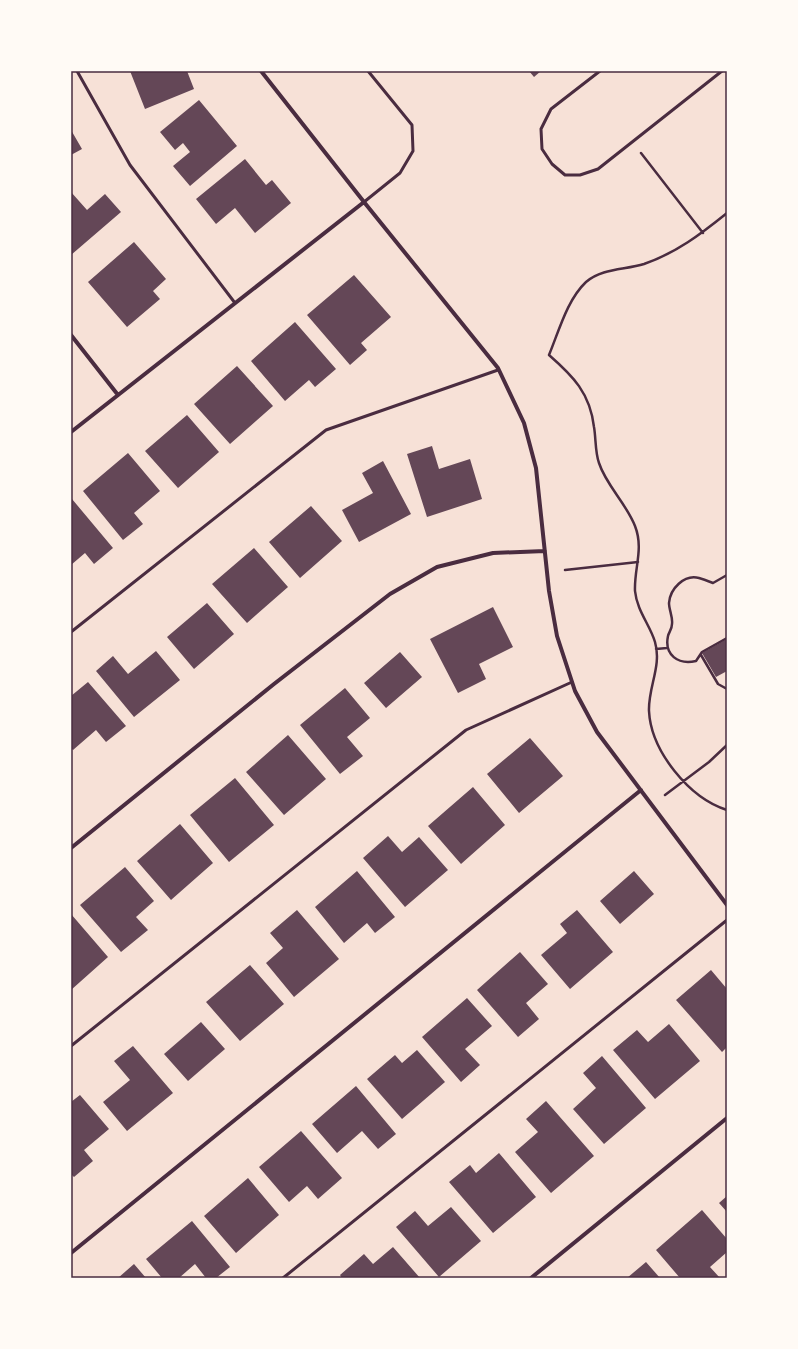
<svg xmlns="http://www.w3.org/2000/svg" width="798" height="1349" font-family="'Work Sans',sans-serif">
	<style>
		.building { fill: #644757 }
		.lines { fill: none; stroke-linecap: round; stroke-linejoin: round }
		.path { stroke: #4a2c40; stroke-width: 2.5 }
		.service { stroke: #4a2c40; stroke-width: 3 }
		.minor { stroke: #4a2c40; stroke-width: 4 }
		.neatline { fill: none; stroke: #4a2c40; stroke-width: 1.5 }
	</style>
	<rect width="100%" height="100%" fill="#f7e1d7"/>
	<path class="building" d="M 130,71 L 187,71 L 194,89 L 145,109 Z
		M 529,71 L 541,71 L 534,77 Z
		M 199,100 L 237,146 L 190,186 L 173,166 L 190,152 L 183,143 L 175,150 L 160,132 Z
		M 71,130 L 82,149 L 71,155 Z
		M 245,159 L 266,185 L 272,180 L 291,203 L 255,233 L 235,208 L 216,224 L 196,199 Z
		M 71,192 L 87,210 L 105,194 L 121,212 L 71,255 Z
		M 134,242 L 166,279 L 153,291 L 160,299 L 127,327 L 88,282 Z
		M 354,275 L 391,317 L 361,343 L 367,350 L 350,365 L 307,315 Z
		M 295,322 L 336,369 L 315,387 L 309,380 L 285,401 L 251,361 Z
		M 237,366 L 273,406 L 230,444 L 194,404 Z
		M 187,415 L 219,452 L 178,488 L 145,451 Z
		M 432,446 L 439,469 L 470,459 L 482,499 L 427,517 L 407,454 Z
		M 128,453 L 160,491 L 134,513 L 143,524 L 123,540 L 83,491 Z
		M 383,461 L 411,514 L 359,542 L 342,510 L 373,493 L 362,473 Z
		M 72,499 L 113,548 L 94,564 L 85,553 L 71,565 Z
		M 311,506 L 342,541 L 300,578 L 269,542 Z
		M 254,548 L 288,587 L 247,623 L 212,584 Z
		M 207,603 L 234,634 L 194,669 L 167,637 Z
		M 493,607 L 513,647 L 479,664 L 486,679 L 458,693 L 430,639 Z
		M 727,639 L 727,671 L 716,677 L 702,653 Z
		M 156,651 L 180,680 L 134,717 L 96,671 L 113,656 L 128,674 Z
		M 400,652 L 422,677 L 386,708 L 364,683 Z
		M 88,682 L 126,726 L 106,742 L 96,730 L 73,750 L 71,748 L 71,696 Z
		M 345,688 L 370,718 L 347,737 L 363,756 L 340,774 L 300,725 Z
		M 288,735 L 326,779 L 284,815 L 246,772 Z
		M 530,738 L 563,776 L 519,813 L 487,774 Z
		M 235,778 L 274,825 L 229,862 L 190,815 Z
		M 473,787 L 505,825 L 461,864 L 428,826 Z
		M 180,824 L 213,863 L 171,900 L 137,861 Z
		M 388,836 L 402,852 L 419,837 L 448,870 L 405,907 L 363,858 Z
		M 125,867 L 154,901 L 136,917 L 148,930 L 121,952 L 80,905 Z
		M 357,871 L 395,917 L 375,933 L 367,923 L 344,943 L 315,907 Z
		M 634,871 L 654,894 L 620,924 L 600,901 Z
		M 297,910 L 339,959 L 294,997 L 266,963 L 283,948 L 270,933 Z
		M 577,910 L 613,952 L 570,989 L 541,955 L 567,933 L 560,924 Z
		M 71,914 L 108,957 L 71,990 Z
		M 520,952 L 548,984 L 526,1003 L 539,1019 L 518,1037 L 477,990 Z
		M 250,965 L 284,1004 L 240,1041 L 206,1002 Z
		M 711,970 L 727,989 L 727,1047 L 722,1052 L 676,1000 Z
		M 467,998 L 492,1026 L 465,1049 L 480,1065 L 461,1082 L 422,1037 Z
		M 201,1022 L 225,1049 L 188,1081 L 164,1054 Z
		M 669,1024 L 700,1061 L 655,1099 L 613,1050 L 637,1030 L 648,1042 Z
		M 133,1046 L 173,1093 L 127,1131 L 103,1102 L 130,1080 L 114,1061 Z
		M 417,1050 L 445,1082 L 402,1119 L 367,1079 L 395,1055 L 402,1063 Z
		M 602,1056 L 646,1108 L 604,1144 L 573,1109 L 596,1088 L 583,1073 Z
		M 356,1086 L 396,1134 L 378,1149 L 362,1131 L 337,1153 L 312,1124 Z
		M 80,1095 L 109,1129 L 84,1150 L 93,1161 L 74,1177 L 71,1174 L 71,1102 Z
		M 546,1101 L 594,1156 L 551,1193 L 515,1152 L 538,1132 L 526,1119 Z
		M 301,1131 L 342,1178 L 318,1199 L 307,1186 L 289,1202 L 259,1167 Z
		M 499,1153 L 536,1197 L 493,1233 L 449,1182 L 470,1165 L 476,1173 Z
		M 248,1178 L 279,1215 L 236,1253 L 204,1216 Z
		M 727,1196 L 727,1212 L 719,1203 Z
		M 451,1207 L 481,1241 L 439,1277 L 396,1227 L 415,1211 L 428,1226 Z
		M 702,1210 L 727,1239 L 727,1252 L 710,1267 L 720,1278 L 680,1278 L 656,1250 Z
		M 192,1221 L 230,1267 L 216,1278 L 206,1278 L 195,1264 L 179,1278 L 162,1278 L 146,1259 Z
		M 393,1247 L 420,1278 L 342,1278 L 340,1275 L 364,1254 L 373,1264 Z
		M 646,1262 L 660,1278 L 627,1278 Z
		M 134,1264 L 146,1278 L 118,1278 Z"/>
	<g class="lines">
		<path class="path" d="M 641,153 L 703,233
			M 727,213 C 701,234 676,253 644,264 C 625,270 602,268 586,282 C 567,300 559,331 549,355 C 573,376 590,393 594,427 C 596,438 595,452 599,463 C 606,485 626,503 635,526 C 644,549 634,568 635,591 C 637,611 650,625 655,642 C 662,666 648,687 649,711 C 651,751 689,798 727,810
			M 565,570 L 638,562
			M 727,575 L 713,583 C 708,581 703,579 699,578 C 684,574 670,589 669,603 C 669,610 673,617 672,624 C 672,629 669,632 668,636 C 664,655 678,665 696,661 L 702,652 L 727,638
			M 656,649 L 667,648
			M 701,655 L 718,684 L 727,689
			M 665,795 L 709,762 L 727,745"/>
		<path class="service" d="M 77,71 L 130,165 L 235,303
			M 600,71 L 551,109 L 541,129 L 542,149 L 552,164 L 565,175 L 580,175 L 598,169 L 722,71
			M 364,202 L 400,173 L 413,151 L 412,125 L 368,71
			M 71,632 L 326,430 L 498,370
			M 71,1046 L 466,730 L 572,682
			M 283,1278 L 727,920"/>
		<path class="minor" d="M 261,71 L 364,202 L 498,368 L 524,423 L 536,468 L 549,591 L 557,636 L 575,691 L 597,732 L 727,905
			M 71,335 L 118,395
			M 71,432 L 364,202
			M 71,848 L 274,684 L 390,594 L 437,567 L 493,553 L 545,551
			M 71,1253 L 641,790
			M 531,1278 L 727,1118"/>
	</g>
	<rect width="798" height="1349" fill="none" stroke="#fffaf5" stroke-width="144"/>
	<rect x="72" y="72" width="654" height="1205" class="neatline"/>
</svg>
